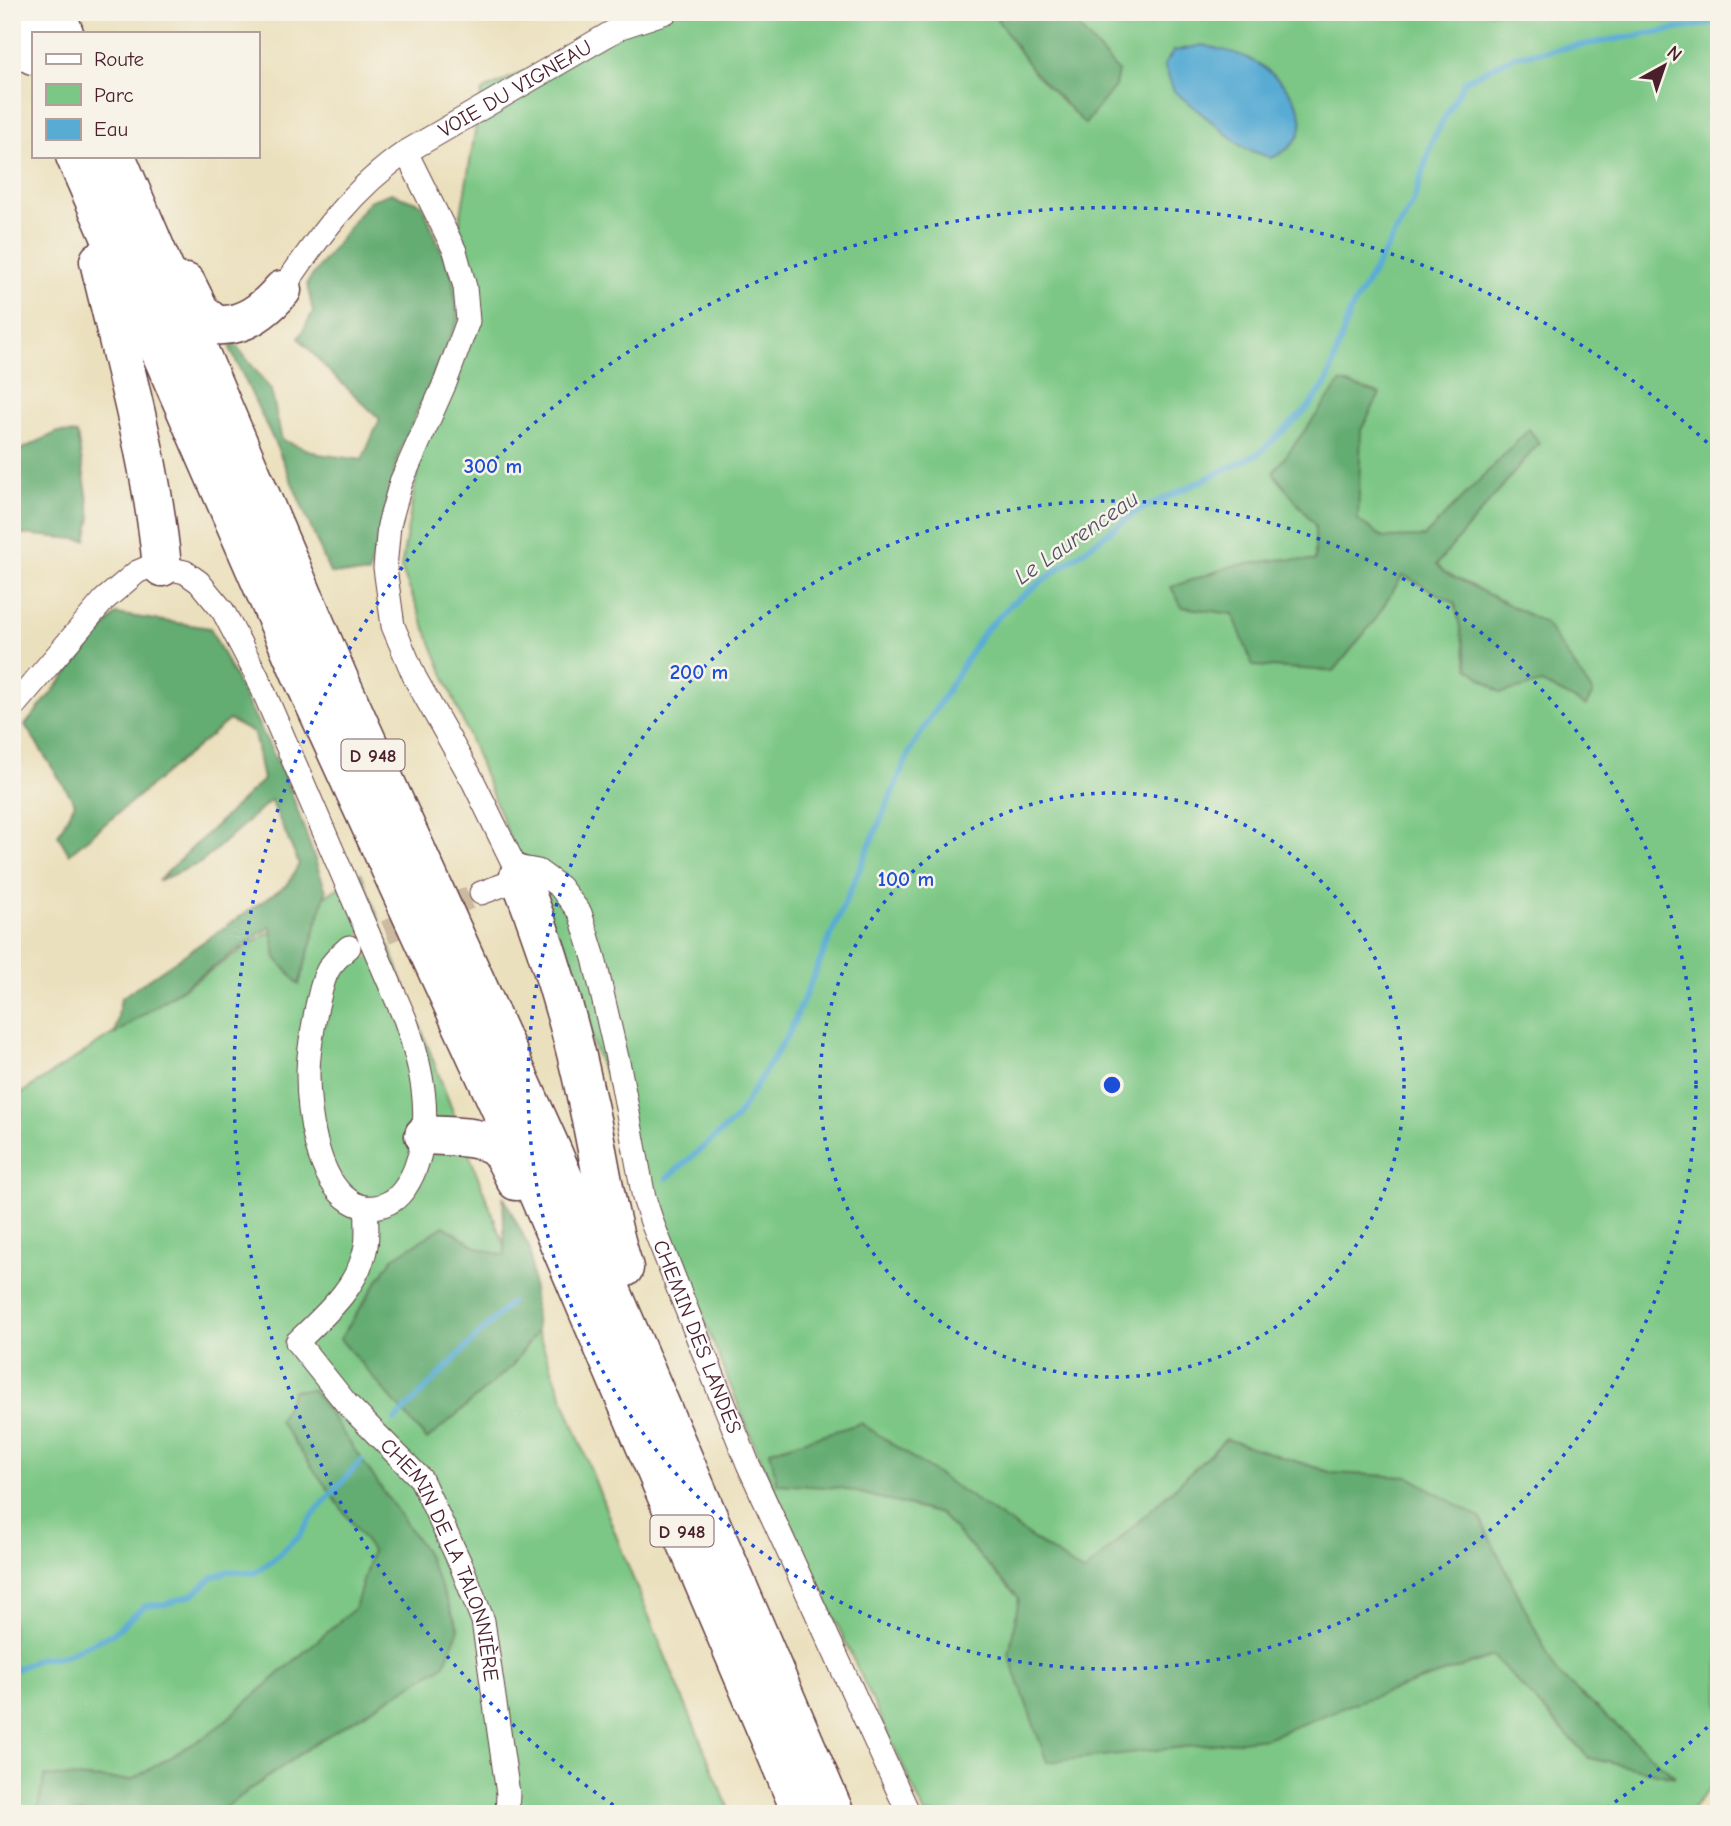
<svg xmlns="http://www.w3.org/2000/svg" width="1731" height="1826" font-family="'Comic Neue',sans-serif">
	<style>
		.green { fill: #7bc785; stroke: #627358; stroke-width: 2 }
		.forest { fill: #64ac72; stroke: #57664e; stroke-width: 2 }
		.water { fill: #58acd4; stroke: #516680; stroke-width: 2 }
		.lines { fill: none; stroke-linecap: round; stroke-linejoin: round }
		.stream { stroke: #58acd4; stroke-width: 6 }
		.street-tunnel { stroke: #cbb9a0; stroke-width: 23; stroke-dasharray: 23 11; stroke-linecap: butt }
		.street-casing { stroke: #623c41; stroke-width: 25 }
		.highway-casing { stroke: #623c41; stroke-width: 41 }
		.street { stroke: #fff; stroke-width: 23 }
		.highway { stroke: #fff; stroke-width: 38 }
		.ring { fill: none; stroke: #1d4ed8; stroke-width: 3.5; stroke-dasharray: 3.5 7 }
		.labels { text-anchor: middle; stroke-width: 5; stroke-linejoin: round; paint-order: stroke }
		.shield { fill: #f7f3e8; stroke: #7e5f64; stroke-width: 2 }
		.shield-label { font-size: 19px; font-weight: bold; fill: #4a1f2b }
		.street-label { font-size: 21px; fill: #4a1f2b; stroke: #f7f3e8 }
		.water-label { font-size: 23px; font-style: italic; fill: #4f5066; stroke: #f7f3e8 }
		.centre { fill: #1d4ed8; stroke: #f7f3e8; stroke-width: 3.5 }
		.ring-label { font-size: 21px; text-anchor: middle; font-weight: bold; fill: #1d4ed8; stroke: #f7f3e8; stroke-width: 5; stroke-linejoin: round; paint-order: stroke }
	</style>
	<rect width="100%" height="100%" fill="#f7f3e8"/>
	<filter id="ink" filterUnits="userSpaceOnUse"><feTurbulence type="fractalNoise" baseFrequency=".0143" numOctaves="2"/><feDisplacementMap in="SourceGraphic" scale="14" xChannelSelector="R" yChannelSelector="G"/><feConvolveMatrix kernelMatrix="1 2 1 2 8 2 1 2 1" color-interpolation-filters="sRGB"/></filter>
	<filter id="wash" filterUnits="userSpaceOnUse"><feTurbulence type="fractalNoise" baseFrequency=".00686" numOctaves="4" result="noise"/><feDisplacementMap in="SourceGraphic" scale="28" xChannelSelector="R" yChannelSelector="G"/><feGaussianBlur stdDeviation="1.57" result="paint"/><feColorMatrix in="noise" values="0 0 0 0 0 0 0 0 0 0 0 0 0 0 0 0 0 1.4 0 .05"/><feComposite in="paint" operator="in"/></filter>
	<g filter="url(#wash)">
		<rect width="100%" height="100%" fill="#ebe0bd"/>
		<path class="green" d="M 653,12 L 1719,12 L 1719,1778 L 1688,1814 L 925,1814 L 756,1449 L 401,568 L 482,91 Z
			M 361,873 L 627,1564 L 731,1814 L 12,1814 L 12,1091 L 17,1096 Z"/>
		<path class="forest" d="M 992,12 L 1075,12 L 1080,29 L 1118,71 L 1115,86 L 1085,124 L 1033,71 Z
			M 391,193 L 422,204 L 452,276 L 458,319 L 399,454 L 369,574 L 330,573 L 280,454 L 230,348 L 235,344 L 271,390 L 282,440 L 319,454 L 362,460 L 380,419 L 330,372 L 299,338 L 313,312 L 307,283 L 369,201 Z
			M 1341,382 L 1380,394 L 1361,430 L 1358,520 L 1384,538 L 1424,537 L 1529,429 L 1539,443 L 1437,564 L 1444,572 L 1545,623 L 1593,693 L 1586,706 L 1542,683 L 1501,693 L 1468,668 L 1455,603 L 1403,575 L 1375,620 L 1334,671 L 1253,666 L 1233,614 L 1182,607 L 1171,587 L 1232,566 L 1283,559 L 1315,561 L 1315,525 L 1273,473 Z
			M 58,432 L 77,434 L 91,518 L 86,540 L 12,533 L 12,454 Z
			M 116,614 L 210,628 L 287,781 L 326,891 L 299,985 L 276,958 L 271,927 L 115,1034 L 121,998 L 288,884 L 299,864 L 271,800 L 202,862 L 158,881 L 263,780 L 254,733 L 229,720 L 69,854 L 58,835 L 75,803 L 25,725 Z
			M 503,1196 L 530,1249 L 537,1331 L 512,1366 L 427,1440 L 340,1339 L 392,1259 L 444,1226 L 478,1248 L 505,1256 Z
			M 293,1390 L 313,1390 L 425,1551 L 459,1629 L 444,1665 L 311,1746 L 216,1814 L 36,1814 L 45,1776 L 131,1780 L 211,1733 L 355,1608 L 372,1551 L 279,1421 Z
			M 861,1423 L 1084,1573 L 1226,1439 L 1333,1473 L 1409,1477 L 1480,1518 L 1557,1673 L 1675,1777 L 1589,1758 L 1493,1656 L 1352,1704 L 1267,1738 L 1047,1762 L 1009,1655 L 1019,1598 L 940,1514 L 841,1488 L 777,1484 L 770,1451 Z"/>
		<path class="water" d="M 1203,45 C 1216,49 1232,51 1245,57 C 1286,75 1334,132 1271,158 L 1244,148 L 1174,91 L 1164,65 L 1174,51 Z"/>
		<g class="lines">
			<path class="stream" d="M 667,1178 L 735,1120 L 790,1031 L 910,751 L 982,634 L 1010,605 L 1136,512 L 1258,454 L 1308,408 L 1327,382 L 1350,312 L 1413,203 L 1433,139 L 1465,81 L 1515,56 L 1719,22
				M 395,1420 L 511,1302
				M 12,1671 L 40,1658 L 61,1657 L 112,1634 L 145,1606 L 166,1604 L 193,1594 L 213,1577 L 229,1571 L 254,1573 L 271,1562 L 300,1535 L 316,1511 L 361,1461"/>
		</g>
	</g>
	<g filter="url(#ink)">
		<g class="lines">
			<path class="street-tunnel" d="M 354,945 L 481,893"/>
			<defs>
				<g id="street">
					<path d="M 406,152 L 455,251 L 465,287 L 468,321 L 445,383 L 401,482 L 389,525 L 385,568 L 393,626 L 415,678 L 473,781 L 519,875"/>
					<path id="s1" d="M 282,290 C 318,237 353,188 406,152 L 621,27 L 666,12"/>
					<path d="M 12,708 L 104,600 L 137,572 L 149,567 L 162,567 L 185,572 L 199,582 L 223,611 L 256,674 L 405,1019 C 422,1067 434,1120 415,1169 C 410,1181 402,1196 390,1202 C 377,1209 362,1209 350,1201 C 316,1179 308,1111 308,1074 C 308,1051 313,1028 317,1006 C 320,994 322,981 328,970 C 333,961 341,954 349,947"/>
					<path id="s2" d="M 481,893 L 514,881 L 527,869 L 538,871 L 560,887 L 580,913 L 594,958 L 620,1071 L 644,1198 L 653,1225 L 748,1464 L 909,1814"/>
					<path id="s3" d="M 367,1208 C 366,1220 368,1234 366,1246 C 359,1286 325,1315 297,1342 L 346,1403 L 421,1479 L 461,1565 L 483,1621 L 508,1794 L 507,1814"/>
				</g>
				<path id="highway" d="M 16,12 L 33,55
					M 56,12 L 64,33
					M 75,156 L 300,672 L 519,1149 L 802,1814
					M 116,156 L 338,677 L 549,1144 L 835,1814
					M 99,261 C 123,363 152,462 162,567
					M 186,283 L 201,313 L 216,325 C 244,327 265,310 282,290
					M 519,875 C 548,949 571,1024 587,1101 C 600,1157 606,1214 624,1268
					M 424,1135 C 443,1136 481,1135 496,1147 C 505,1155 510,1170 516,1181"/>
			</defs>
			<use href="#street" class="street-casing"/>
			<use href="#highway" class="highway-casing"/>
			<use href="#street" class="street"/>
			<use href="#highway" class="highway"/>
		</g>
	</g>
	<g class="ring">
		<circle cx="1112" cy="1085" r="292"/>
		<circle cx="1112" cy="1085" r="584"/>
		<path d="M1715 1720A876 876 0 0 1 1602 1811M622 1811A876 876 0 1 1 1715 450"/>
	</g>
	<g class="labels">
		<g class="shield">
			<rect x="341.5" y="739.5" width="63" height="31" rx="5"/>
			<rect x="650.5" y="1515.5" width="63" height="31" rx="5"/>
		</g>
		<g class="shield-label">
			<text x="373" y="762">D 948</text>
			<text x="682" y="1538">D 948</text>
		</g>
		<g class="street-label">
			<text dy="7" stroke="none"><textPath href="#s1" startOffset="313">VOIE DU VIGNEAU</textPath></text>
			<text dy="7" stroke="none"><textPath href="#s2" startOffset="565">CHEMIN DES LANDES</textPath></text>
			<text dy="7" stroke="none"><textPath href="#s3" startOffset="425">CHEMIN DE LA TALONNIÈRE</textPath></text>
		</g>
		<g class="water-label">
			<text transform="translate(1076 537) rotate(-35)" y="8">Le Laurenceau</text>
		</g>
	</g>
	<circle cx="1112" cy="1085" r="10" class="centre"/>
	<g class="ring-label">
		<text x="493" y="473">300 m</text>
		<text x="699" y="679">200 m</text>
		<text x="906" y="886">100 m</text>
	</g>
	<rect width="1731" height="1826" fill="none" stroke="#f7f3e8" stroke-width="42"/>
	<rect x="32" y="32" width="228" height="126" fill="#f7f3e8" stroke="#b29e9c" stroke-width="2"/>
	<rect x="46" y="54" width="35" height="10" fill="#ffffff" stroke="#b29e9c" stroke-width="2"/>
	<text x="94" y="66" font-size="21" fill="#4a1f2b">Route</text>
	<rect x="46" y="84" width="35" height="21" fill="#7bc785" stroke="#b29e9c" stroke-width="2"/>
	<text x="94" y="102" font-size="21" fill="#4a1f2b">Parc</text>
	<rect x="46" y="119" width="35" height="21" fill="#58acd4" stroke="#b29e9c" stroke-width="2"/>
	<text x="94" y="136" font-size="21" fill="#4a1f2b">Eau</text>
	<g transform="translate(1664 66) rotate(40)" stroke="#f7f3e8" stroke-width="5" paint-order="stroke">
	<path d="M0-5L12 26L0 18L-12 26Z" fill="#4a1f2b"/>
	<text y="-10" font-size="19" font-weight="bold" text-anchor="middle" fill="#4a1f2b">N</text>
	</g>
</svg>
